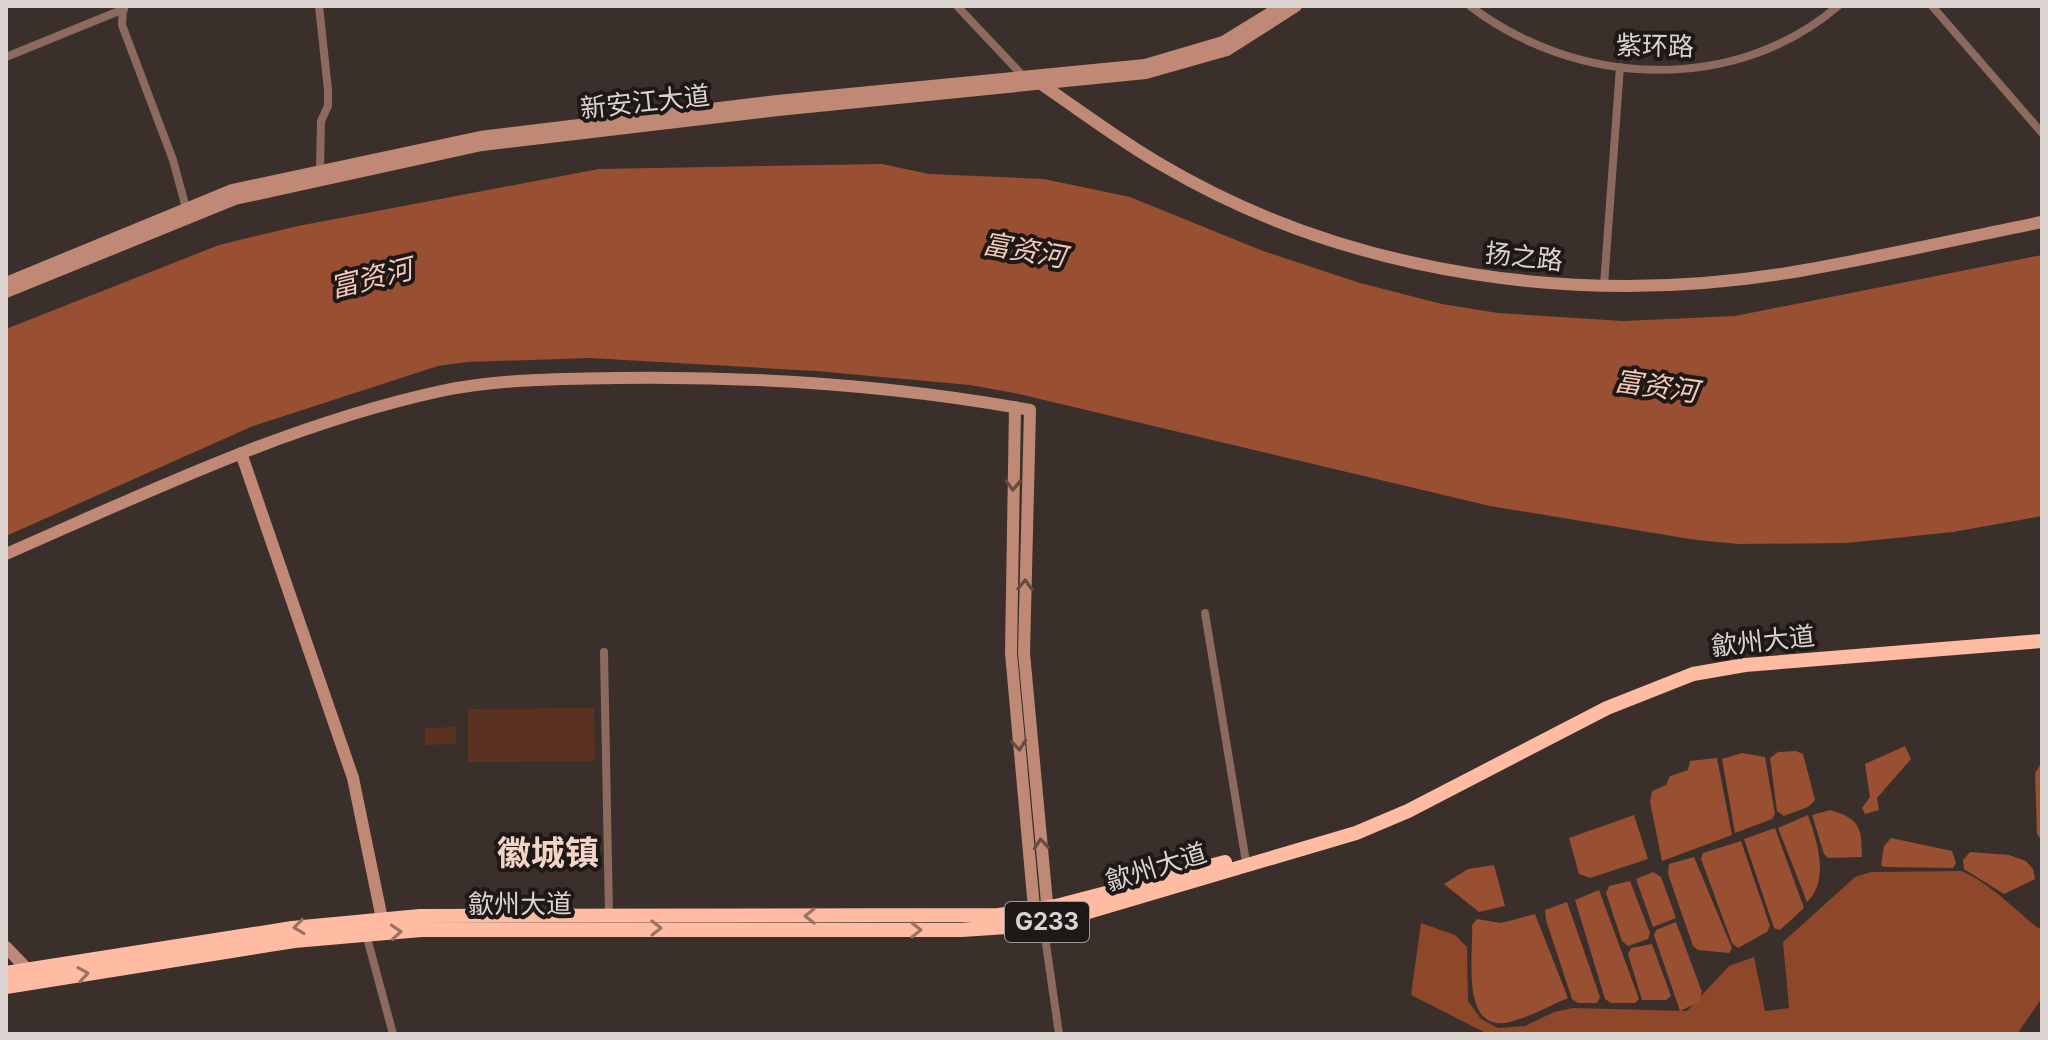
<svg xmlns="http://www.w3.org/2000/svg" width="2048" height="1040" font-family="Inter,'Noto Sans SC',sans-serif">
	<style>
		.green { fill: #5b3222 }
		.forest { fill: #8f472a }
		.water { fill: #984f32 }
		.lines { fill: none; stroke-linecap: round; stroke-linejoin: round }
		.street { stroke: #8c6a5e; stroke-width: 8 }
		.secondary { stroke: #bf8975; stroke-width: 12 }
		.highway { stroke: #ffbca3; stroke-width: 14 }
		.oneway { stroke: #664b41 }
		.oneway2 { stroke: #9a7264 }
		.labels { text-anchor: middle; stroke-width: 8; stroke-linejoin: round; paint-order: stroke }
		.shield { fill: #1e1816; stroke: #a29b98; stroke-width: 2 }
		.shield-label { font-size: 24px; font-weight: bold; fill: #dbd3d0 }
		.street-label { font-size: 26px; fill: #dbd3d0; stroke: #1e1816 }
		.water-label { font-size: 28px; font-style: italic; fill: #f4c8b8; stroke: #1e1816 }
		.district-label { font-size: 34px; font-weight: bold; fill: #f5d4c8; stroke: #1e1816 }
	</style>
	<rect width="100%" height="100%" fill="#3a2f2a"/>
	<path class="green" d="M 594,708 L 595,761 L 468,762 L 468,709 Z
		M 456,727 L 456,744 L 425,745 L 425,728 Z"/>
	<path class="forest" d="M 1961,871 C 1990,883 2013,908 2038,928 L 2042,927 L 2042,998 L 2017,1034 L 1488,1034 L 1411,995 L 1421,923 L 1455,935 L 1467,947 L 1468,1001 L 1481,1019 L 1498,1028 L 1525,1026 L 1554,1012 L 1573,1008 L 1687,1011 L 1729,966 L 1754,957 L 1765,1011 L 1789,1008 L 1783,942 L 1855,877 L 1871,872 Z"/>
	<path class="water" d="M 882,164 L 929,174 L 1044,179 L 1130,197 L 1263,251 L 1360,283 L 1442,304 L 1498,313 L 1623,321 L 1735,316 L 2042,255 L 2042,516 L 1953,532 L 1847,543 L 1739,544 L 1696,540 L 1490,506 L 1019,394 L 970,385 L 816,371 L 590,358 L 467,362 L 438,366 L 253,426 L 6,536 L 6,329 L 219,245 L 298,226 L 599,169 Z
		M 1905,746 L 1911,759 L 1877,798 L 1879,810 L 1865,814 L 1862,808 L 1870,797 L 1865,764 Z
		M 1796,751 L 1803,754 L 1815,800 L 1808,807 L 1784,816 L 1777,811 L 1770,758 L 1778,752 Z
		M 1742,753 L 1765,757 L 1775,814 L 1772,819 L 1735,833 L 1722,759 Z
		M 1717,758 L 1732,835 L 1662,861 L 1650,802 L 1652,791 L 1666,785 L 1670,776 L 1688,770 L 1690,761 Z
		M 2042,762 L 2042,841 L 2037,834 L 2035,773 Z
		M 1830,810 C 1863,819 1861,831 1862,857 L 1828,858 L 1824,854 L 1812,815 Z
		M 1634,815 L 1648,859 L 1590,878 L 1579,874 L 1569,838 Z
		M 1808,815 C 1817,841 1830,880 1807,902 L 1778,828 Z
		M 1775,828 L 1804,908 L 1780,930 L 1774,928 L 1744,839 Z
		M 1891,838 L 1952,851 L 1956,863 L 1953,868 L 1884,867 L 1881,865 L 1884,846 Z
		M 1741,841 L 1770,926 L 1767,932 L 1738,948 L 1732,943 L 1701,859 L 1703,853 Z
		M 1970,852 L 2009,855 L 2026,861 L 2033,869 L 2035,879 L 2004,894 L 1964,869 L 1963,860 Z
		M 1694,857 L 1732,948 L 1729,953 L 1698,950 L 1693,946 L 1668,874 L 1669,864 Z
		M 1494,865 L 1505,906 L 1479,912 L 1444,884 L 1468,869 Z
		M 1653,872 L 1661,877 L 1676,918 L 1653,927 L 1636,879 Z
		M 1630,881 L 1650,933 L 1648,939 L 1628,946 L 1622,941 L 1606,893 L 1609,886 Z
		M 1599,890 L 1639,999 L 1635,1003 L 1611,1003 L 1605,999 L 1575,900 Z
		M 1567,902 L 1600,997 L 1597,1003 L 1578,1003 L 1572,999 L 1546,920 L 1545,910 Z
		M 1535,914 L 1568,998 C 1549,1006 1530,1017 1510,1022 C 1459,1034 1474,953 1472,925 L 1477,919 L 1501,923 Z
		M 1676,922 L 1702,992 L 1699,1002 L 1680,1011 L 1654,935 L 1656,930 Z
		M 1652,944 L 1671,996 L 1666,1000 L 1642,1000 L 1628,954 L 1631,948 Z"/>
	<g class="lines">
		<path class="street" d="M 123,6 L 122,25 L 173,160 L 186,208
			M 319,6 L 328,90 L 328,106 L 321,121 L 320,170
			M 957,6 L 1024,77
			M 1470,6 C 1576,87 1734,95 1838,6
			M 1932,6 L 2042,133
			M 6,57 L 124,9
			M 1604,285 L 1620,67
			M 1205,613 L 1245,856
			M 604,652 L 609,915
			M 1043,923 L 1059,1034
			M 366,934 L 393,1034"/>
		<path class="secondary" d="M 1041,84 C 1081,111 1120,141 1162,165 C 1352,277 1589,309 1805,270 C 1884,256 1963,238 2042,222
			M 6,283 L 232,190 L 480,137 L 777,101 L 1145,65 L 1223,42 L 1282,6
			M 6,292 L 235,199 L 482,145 L 778,110 L 1146,73 L 1227,50 L 1296,6
			M 1015,407 L 1011,653 L 1035,919
			M 241,453 L 353,778 L 382,919
			M 6,554 C 148,492 289,424 441,391 C 498,379 558,379 615,378 C 754,376 893,385 1030,410 L 1024,653 L 1048,914
			M 6,947 L 27,969"/>
		<path class="highway" d="M 6,973 L 292,928 L 420,916 L 999,915 L 1056,906 L 1225,862
			M 6,987 L 294,941 L 421,930 L 962,930 L 1020,926 L 1078,915 L 1356,833 L 1408,811 L 1607,708 L 1693,674 L 1745,665 L 2042,641"/>
	</g>
	<defs><path id="oneway-chevron" d="M-2-3.5L2.5 0L-2 3.5" fill="none" stroke-width="1.6" stroke-linecap="round" stroke-linejoin="round" transform="scale(2)"/></defs>
	<g class="oneway">
		<use href="#oneway-chevron" transform="translate(1013 485) rotate(91)"/>
		<use href="#oneway-chevron" transform="translate(1025 585) rotate(-88)"/>
		<use href="#oneway-chevron" transform="translate(1019 745) rotate(85)"/>
		<use href="#oneway-chevron" transform="translate(1041 844) rotate(-95)"/>
	</g>
	<g class="oneway2">
		<use href="#oneway-chevron" transform="translate(810 916) rotate(-180)"/>
		<use href="#oneway-chevron" transform="translate(299 927) rotate(173)"/>
		<use href="#oneway-chevron" transform="translate(656 928)"/>
		<use href="#oneway-chevron" transform="translate(916 930) rotate(1)"/>
		<use href="#oneway-chevron" transform="translate(396 932) rotate(-4)"/>
		<use href="#oneway-chevron" transform="translate(83 974) rotate(-9)"/>
	</g>
	<g class="labels">
		<rect class="shield" x="1005" y="902" width="84" height="40" rx="6"/>
		<g class="shield-label">
			<text x="1047" y="930">G233</text>
		</g>
		<g class="street-label">
			<text transform="translate(1655 46) rotate(1)" y="9">紫环路</text>
			<text transform="translate(645 102) rotate(-6)" y="9">新安江大道</text>
			<text transform="translate(1524 257) rotate(6)" y="9">扬之路</text>
			<text transform="translate(1763 641) rotate(-6)" y="9">歙州大道</text>
			<text transform="translate(1156 867) rotate(-17)" y="9">歙州大道</text>
			<text x="520" y="913">歙州大道</text>
		</g>
		<g class="water-label">
			<text transform="translate(1024 250) rotate(10)" y="10">富资河</text>
			<text transform="translate(371 278) rotate(-14)" y="10">富资河</text>
			<text transform="translate(1656 386) rotate(8)" y="10">富资河</text>
		</g>
		<g class="district-label">
			<text x="548" y="865">徽城镇</text>
		</g>
	</g>
	<rect width="2048" height="1040" fill="none" stroke="#dbd3d0" stroke-width="16"/>
</svg>
